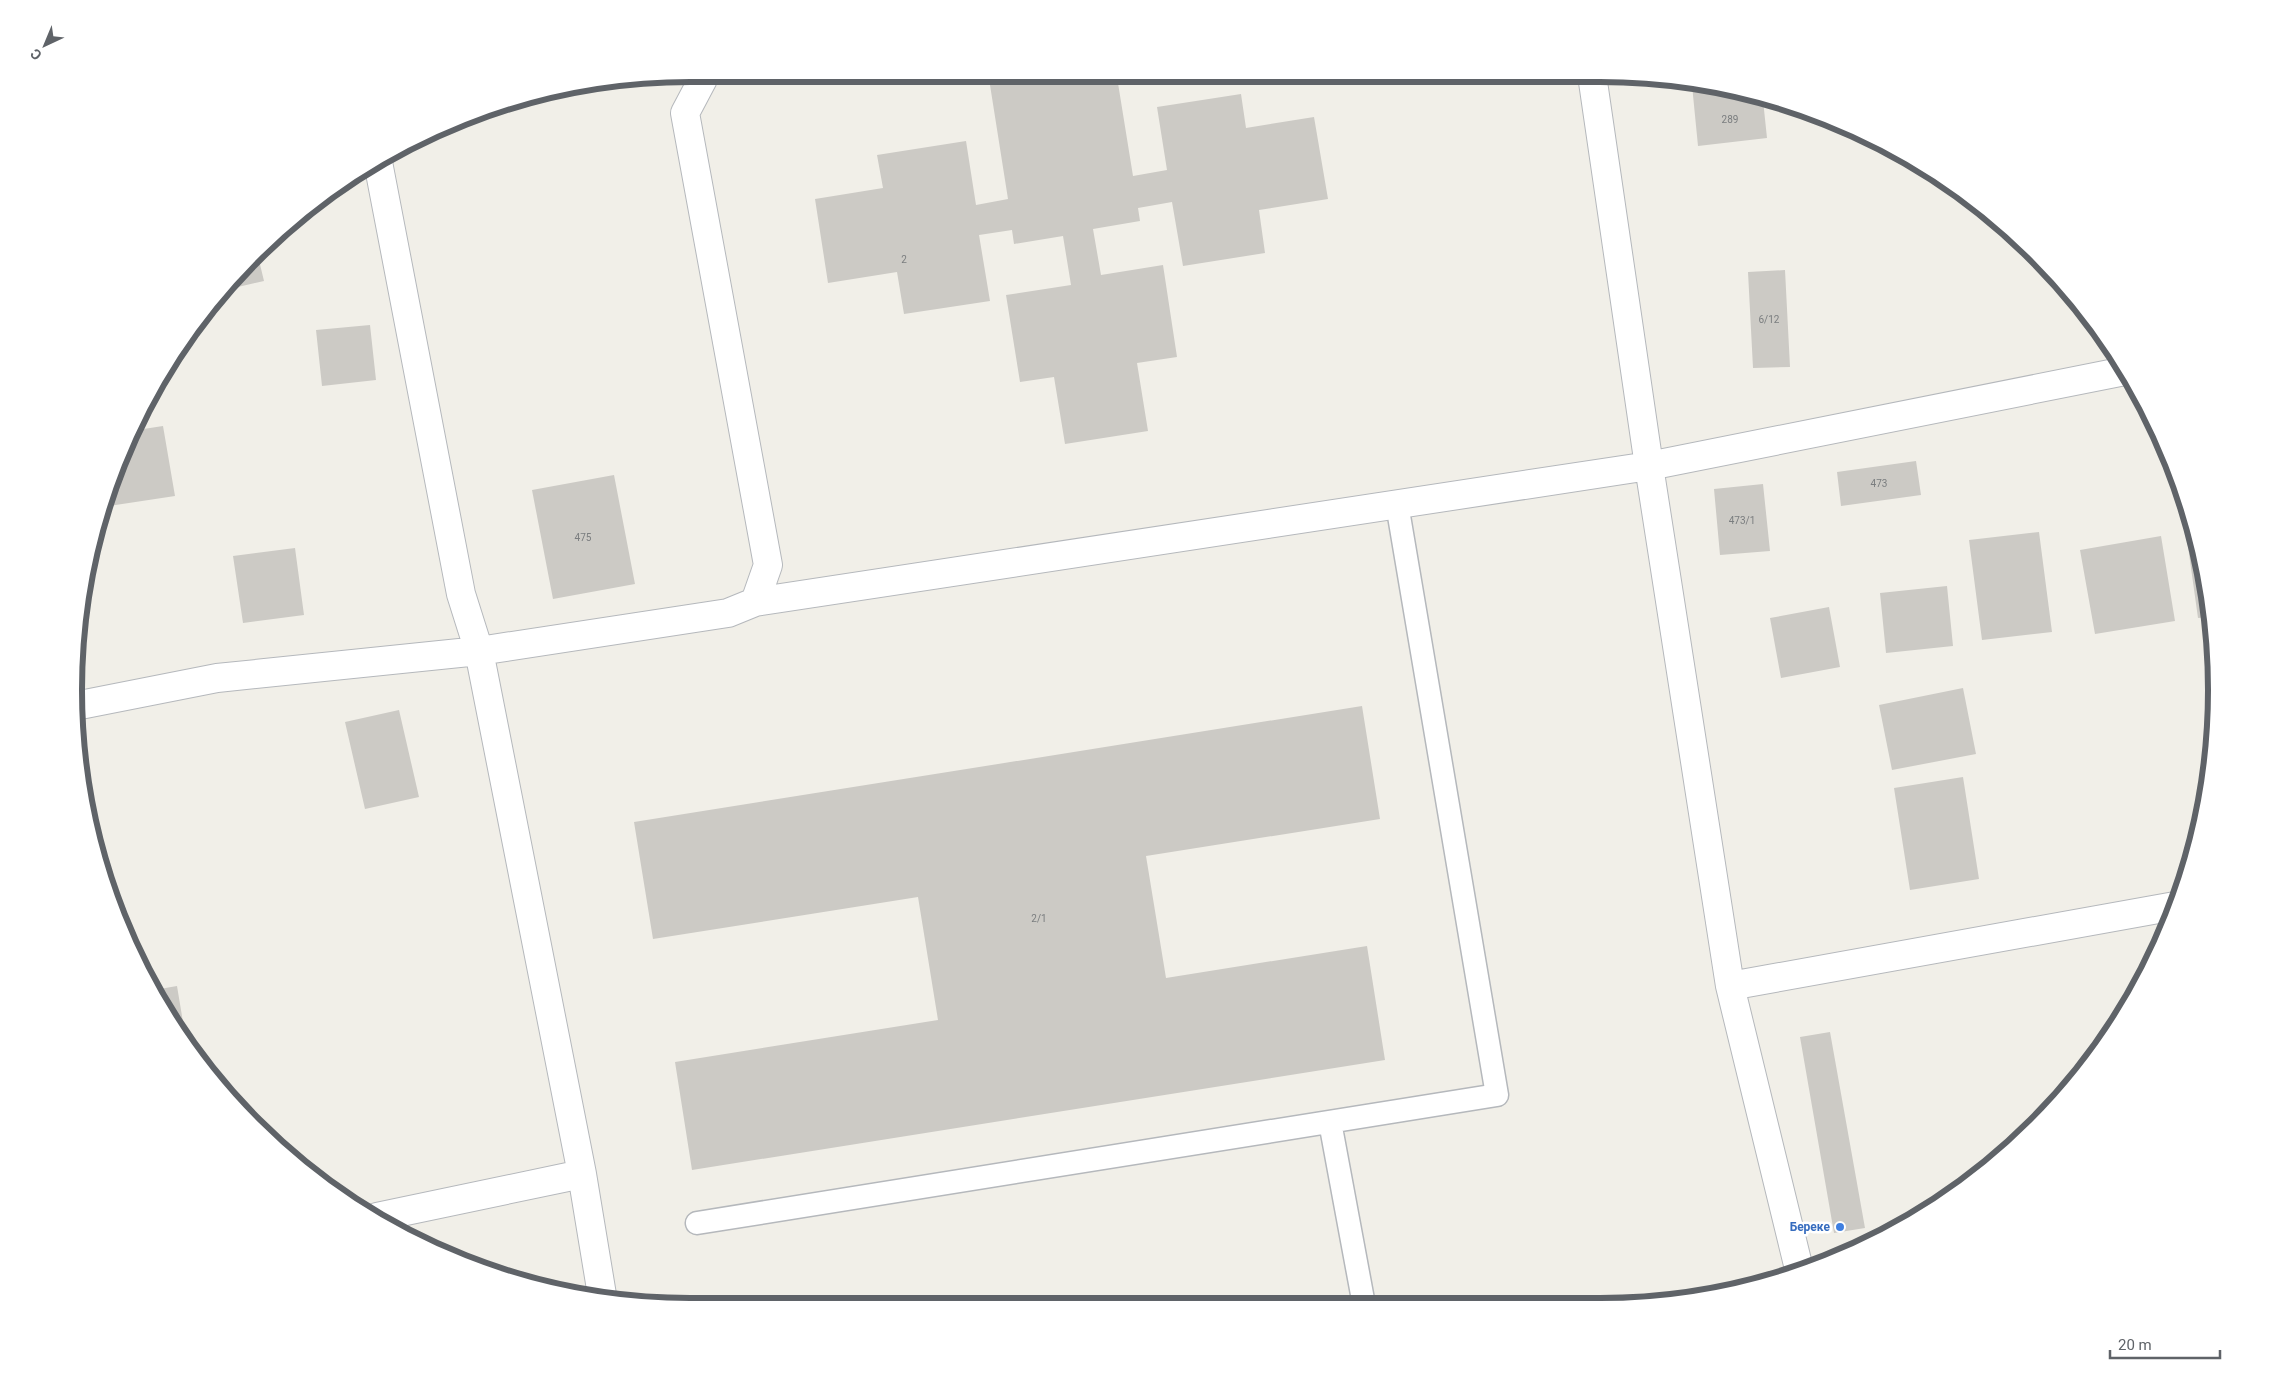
<svg xmlns="http://www.w3.org/2000/svg" width="2290" height="1380" font-family="Roboto,sans-serif">
	<style>
		.building { fill: #cccac5 }
		.lines { fill: none; stroke-linecap: round; stroke-linejoin: round }
		.service-casing { stroke: #b5b8bc; stroke-width: 25 }
		.minor-casing { stroke: #b5b8bc; stroke-width: 30 }
		.service { stroke: #fff; stroke-width: 22 }
		.minor { stroke: #fff; stroke-width: 28 }
		.shop-dot { fill: #3f7fe0; stroke: #fff; stroke-width: 2 }
		.labels { text-anchor: middle; stroke-width: 5; stroke-linejoin: round; paint-order: stroke }
		.number-label { font-size: 10px; fill: #7a7d7f }
		.shop-label { font-size: 12px; font-weight: bold; fill: #366cbe; stroke: #fff; text-anchor: end }
		.rim { fill: none; stroke: #5f6368; stroke-width: 6 }
	</style>
	<rect width="100%" height="100%" fill="#f1efe8"/>
	<path class="building" d="M 1037,77 L 1117,77 L 1133,176 L 1167,170 L 1157,107 L 1241,94 L 1246,128 L 1314,117 L 1328,199 L 1259,210 L 1265,253 L 1183,266 L 1172,202 L 1138,208 L 1140,221 L 1093,229 L 1101,275 L 1163,265 L 1177,357 L 1137,363 L 1148,431 L 1065,444 L 1054,377 L 1020,382 L 1006,295 L 1071,285 L 1063,236 L 1014,244 L 1012,230 L 979,235 L 990,301 L 904,314 L 897,272 L 828,283 L 815,199 L 883,188 L 877,155 L 966,141 L 976,205 L 1008,199 L 990,85 Z
		M 1692,85 L 1763,100 L 1767,138 L 1698,146 Z
		M 257,252 L 264,281 L 225,290 L 254,254 Z
		M 1785,270 L 1790,367 L 1753,368 L 1748,272 Z
		M 370,325 L 376,380 L 322,386 L 316,330 Z
		M 163,426 L 175,496 L 109,506 L 107,491 L 137,430 Z
		M 1916,461 L 1921,495 L 1841,506 L 1837,472 Z
		M 614,475 L 635,584 L 553,599 L 532,490 Z
		M 1763,484 L 1770,551 L 1720,555 L 1714,489 Z
		M 2188,517 L 2204,570 L 2209,617 L 2198,618 L 2184,518 Z
		M 2039,532 L 2052,632 L 1982,640 L 1969,540 Z
		M 2161,536 L 2175,621 L 2095,634 L 2080,550 Z
		M 295,548 L 304,615 L 243,623 L 233,556 Z
		M 1947,586 L 1953,646 L 1886,653 L 1880,593 Z
		M 1829,607 L 1840,667 L 1781,678 L 1770,618 Z
		M 1963,688 L 1976,754 L 1892,770 L 1879,705 Z
		M 1362,706 L 1380,819 L 1146,856 L 1166,978 L 1367,946 L 1385,1060 L 692,1170 L 675,1062 L 938,1020 L 918,897 L 653,939 L 634,822 Z
		M 399,710 L 419,797 L 365,809 L 345,722 Z
		M 1963,777 L 1979,879 L 1910,890 L 1894,788 Z
		M 177,986 L 186,1040 L 154,990 Z
		M 1830,1032 L 1865,1228 L 1834,1233 L 1800,1037 Z"/>
	<g class="lines">
		<defs>
			<path id="service" d="M 1330,1122 L 1364,1305
				M 697,1223 L 1497,1095 L 1397,504"/>
			<path id="minor" d="M 1592,75 L 1649,466 L 1730,986 L 1800,1273
				M 378,162 L 461,594 L 479,651 L 728,613 L 755,602 L 768,565 L 685,113 L 703,79
				M 755,602 L 1649,466 L 2125,371
				M 75,706 L 217,678 L 479,651 L 582,1174 L 602,1295
				M 1730,986 L 2175,906
				M 377,1217 L 582,1174"/>
		</defs>
		<use href="#service" class="service-casing"/>
		<use href="#minor" class="minor-casing"/>
		<use href="#service" class="service"/>
		<use href="#minor" class="minor"/>
	</g>
	<circle class="shop-dot" cx="1840" cy="1227" r="5"/>
	<g class="labels">
		<g class="number-label">
			<text x="1730" y="123">289</text>
			<text x="904" y="263">2</text>
			<text x="1769" y="323">6/12</text>
			<text x="1879" y="487">473</text>
			<text x="1742" y="524">473/1</text>
			<text x="583" y="541">475</text>
			<text x="1039" y="922">2/1</text>
		</g>
		<g class="shop-label">
			<text x="1830" y="1231">Береке</text>
		</g>
	</g>
	<path d="M0 0H2290V1380H0ZM690 82H1600A608 608 0 0 1 2208 690V690A608 608 0 0 1 1600 1298H690A608 608 0 0 1 82 690V690A608 608 0 0 1 690 82Z" fill="#fff" fill-rule="evenodd"/>
	<path class="rim" d="M690 82H1600A608 608 0 0 1 2208 690V690A608 608 0 0 1 1600 1298H690A608 608 0 0 1 82 690V690A608 608 0 0 1 690 82Z"/>
	<g transform="translate(45 45) rotate(224)" stroke="#ffffff" stroke-width="4" paint-order="stroke">
	<path d="M0-4L9 19L0 12L-9 19Z" fill="#5f6368"/>
	<text y="-8" font-size="14" font-weight="bold" text-anchor="middle" fill="#5f6368">С</text>
	</g>
	<path d="M2110 1350v8h110v-8" fill="none" stroke="#5f6368" stroke-width="2.5"/>
	<text x="2118" y="1350" font-size="15" fill="#5f6368" stroke="#ffffff" stroke-width="4" paint-order="stroke">20 m</text>
</svg>
